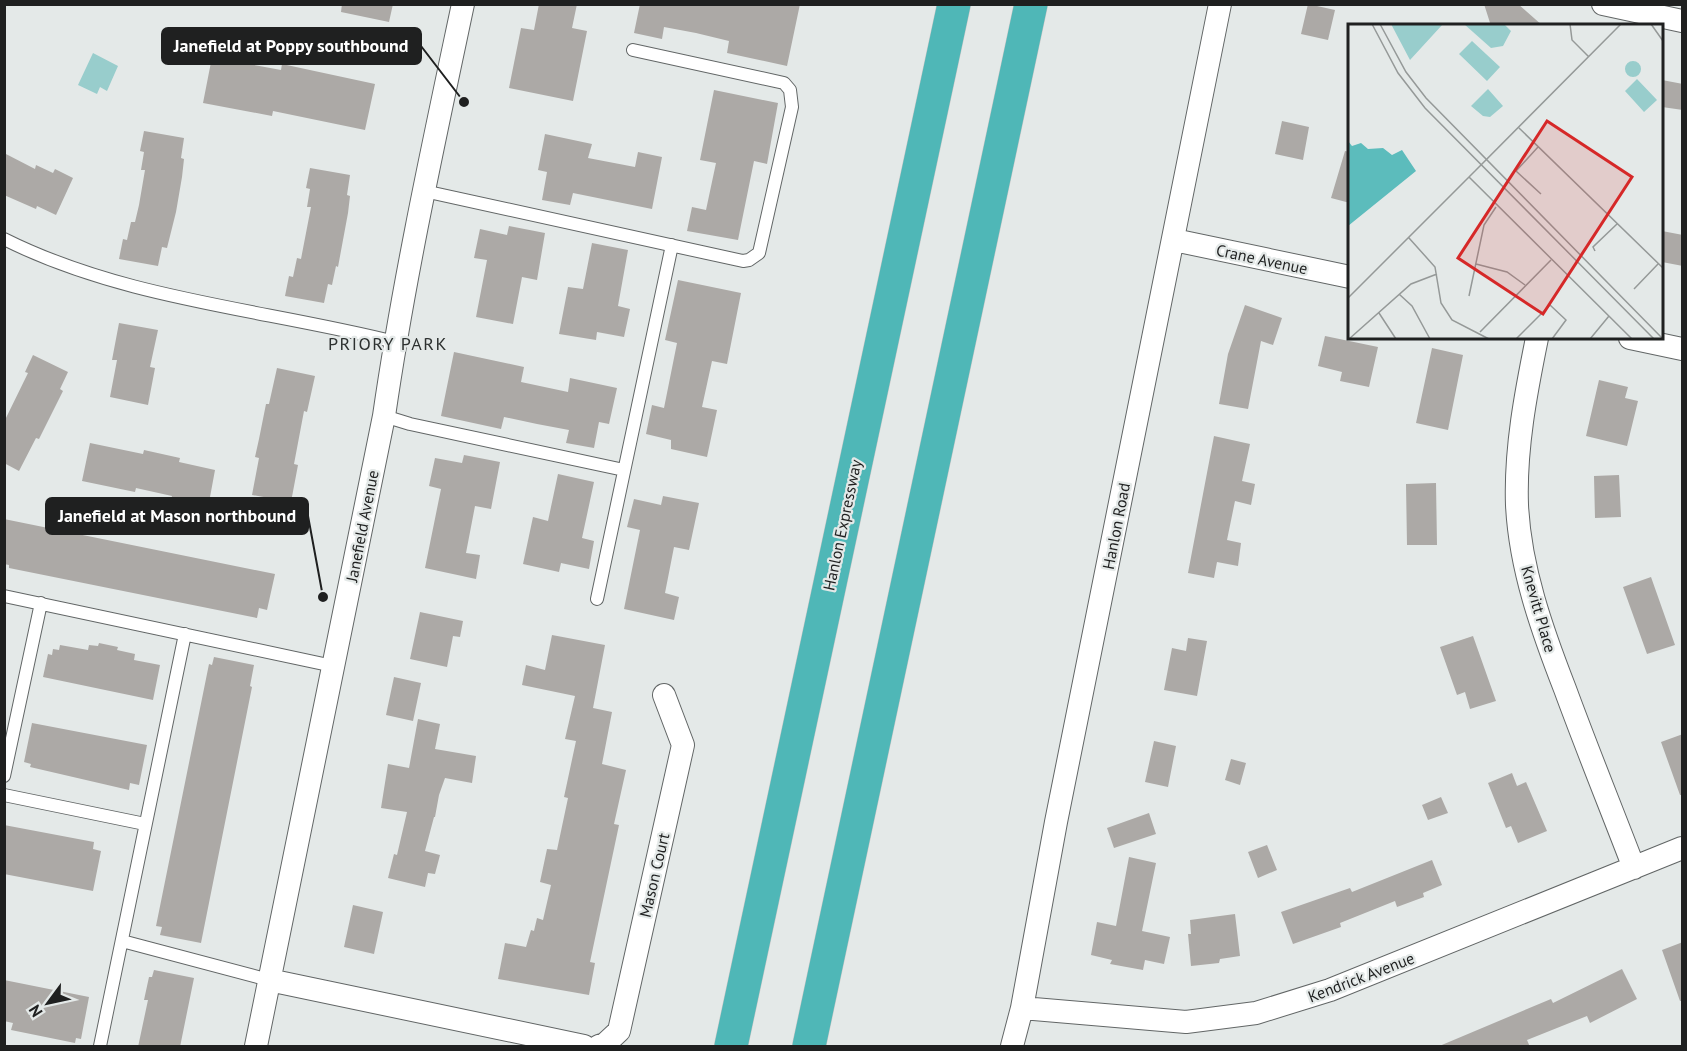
<svg xmlns="http://www.w3.org/2000/svg" width="1687" height="1051" font-family="'PT Sans',sans-serif">
	<style>
		.green { fill: #98cdcc }
		.building { fill: #aca9a6 }
		.lines { fill: none; stroke-linecap: round; stroke-linejoin: round }
		.service-casing { stroke: #626666; stroke-width: 14 }
		.minor-casing { stroke: #626666; stroke-width: 24 }
		.trunk-casing { stroke: #c5c5c5; stroke-width: 34 }
		.service { stroke: #fff; stroke-width: 12 }
		.minor { stroke: #fff; stroke-width: 22 }
		.trunk { stroke: #4fb7b7; stroke-width: 33 }
		.labels { text-anchor: middle; stroke-width: 4.5; stroke-linejoin: round; paint-order: stroke }
		.street-label { font-size: 16px; fill: #1f2020; stroke: #e4e9e8 }
		.neighbourhood-label { font-size: 18px; letter-spacing: 1.5px; fill: #2d3130; stroke: #e4e9e8 }
		.inset-road { fill: none; stroke: #959998; stroke-width: 1.5 }
		.view { fill: #d62828; fill-opacity: 0.15; stroke: #d62828; stroke-width: 3 }
		.inset-edge { fill: none; stroke: #1f2020; stroke-width: 3 }
		.leader { fill: none; stroke: #1f2020; stroke-width: 2 }
		.callout-dot { fill: #1f2020; stroke: #e4e9e8; stroke-width: 2 }
		.callout { fill: #1f2020; stroke: #1f2020; stroke-width: 2 }
		.callout-label { font-size: 18px; text-anchor: middle; font-weight: bold; fill: #fff }
	</style>
	<rect width="100%" height="100%" fill="#e4e9e8"/>
	<path class="green" d="M 93,53 L 118,66 L 107,91 L 100,87 L 97,94 L 78,85 Z"/>
	<path class="building" d="M 342,4 L 393,4 L 389,22 L 341,12 Z
		M 539,4 L 577,4 L 572,28 L 587,31 L 573,101 L 509,88 L 521,28 L 534,30 Z
		M 640,4 L 800,4 L 787,66 L 727,53 L 729,41 L 696,33 L 664,27 L 662,39 L 634,33 Z
		M 1308,4 L 1335,10 L 1328,40 L 1301,34 Z
		M 1484,4 L 1518,4 L 1543,26 L 1491,26 Z
		M 212,57 L 281,70 L 282,64 L 375,84 L 365,130 L 273,111 L 272,116 L 203,103 Z
		M 1662,80 L 1683,84 L 1683,110 L 1662,107 Z
		M 714,90 L 778,103 L 767,164 L 754,161 L 738,240 L 687,231 L 692,207 L 706,210 L 716,163 L 700,160 Z
		M 1282,121 L 1309,127 L 1303,160 L 1275,154 Z
		M 144,131 L 184,138 L 181,158 L 184,159 L 182,177 L 176,212 L 167,248 L 162,247 L 158,266 L 119,259 L 123,239 L 127,240 L 131,222 L 135,222 L 139,205 L 145,170 L 141,170 L 144,152 L 140,151 Z
		M 545,134 L 592,144 L 588,158 L 635,167 L 638,152 L 662,157 L 652,209 L 573,193 L 570,205 L 542,200 L 547,172 L 538,170 Z
		M 1345,151 L 1350,152 L 1350,203 L 1331,198 Z
		M 4,153 L 35,169 L 36,165 L 53,173 L 55,169 L 73,178 L 56,215 L 37,206 L 36,209 L 4,195 Z
		M 310,168 L 350,175 L 347,195 L 350,196 L 348,213 L 338,267 L 336,266 L 332,285 L 328,284 L 324,303 L 285,296 L 289,276 L 293,277 L 297,258 L 301,259 L 311,207 L 307,207 L 310,189 L 306,188 Z
		M 509,226 L 545,233 L 537,280 L 522,277 L 513,324 L 476,317 L 487,260 L 474,258 L 480,229 L 507,235 Z
		M 1662,231 L 1683,235 L 1683,266 L 1662,262 Z
		M 592,243 L 628,250 L 618,306 L 630,309 L 624,337 L 597,332 L 596,340 L 559,334 L 568,287 L 583,289 Z
		M 678,280 L 741,293 L 727,364 L 712,361 L 702,407 L 717,410 L 707,457 L 671,449 L 671,440 L 646,434 L 652,405 L 664,408 L 677,343 L 665,340 Z
		M 1245,305 L 1282,318 L 1273,345 L 1261,341 L 1248,409 L 1219,404 L 1228,354 Z
		M 119,323 L 158,330 L 150,367 L 155,368 L 148,405 L 110,397 L 117,360 L 112,360 Z
		M 1325,336 L 1378,347 L 1369,387 L 1340,381 L 1342,372 L 1318,366 Z
		M 1432,348 L 1463,355 L 1448,430 L 1416,423 Z
		M 454,352 L 524,367 L 521,382 L 568,392 L 570,378 L 617,388 L 609,424 L 599,422 L 594,448 L 566,443 L 569,430 L 537,424 L 504,417 L 501,429 L 441,416 Z
		M 33,355 L 68,372 L 60,389 L 63,391 L 39,439 L 36,438 L 19,471 L 4,463 L 4,422 L 28,373 L 25,372 Z
		M 277,368 L 315,376 L 307,412 L 304,411 L 294,464 L 298,465 L 291,502 L 252,495 L 259,458 L 255,457 L 259,439 L 266,404 L 269,404 Z
		M 1599,380 L 1628,387 L 1625,398 L 1638,401 L 1627,446 L 1586,436 Z
		M 1214,436 L 1250,444 L 1242,481 L 1255,484 L 1251,505 L 1235,501 L 1227,540 L 1241,543 L 1238,566 L 1217,562 L 1214,578 L 1188,573 Z
		M 90,443 L 143,454 L 144,450 L 180,458 L 179,462 L 215,470 L 208,508 L 171,500 L 172,496 L 136,488 L 135,492 L 82,481 Z
		M 464,455 L 500,462 L 491,509 L 475,506 L 466,553 L 480,555 L 476,579 L 425,568 L 441,489 L 429,486 L 435,458 L 462,463 Z
		M 558,474 L 594,482 L 582,538 L 594,541 L 589,569 L 561,563 L 559,572 L 523,564 L 533,517 L 548,521 Z
		M 1619,475 L 1621,517 L 1595,518 L 1594,476 Z
		M 1436,483 L 1437,545 L 1407,545 L 1406,484 Z
		M 663,496 L 699,503 L 689,550 L 674,547 L 665,593 L 679,597 L 674,620 L 624,609 L 640,530 L 627,527 L 634,499 L 661,505 Z
		M 4,519 L 275,574 L 267,610 L 259,608 L 257,618 L 9,568 L 9,565 L 4,564 Z
		M 1651,577 L 1675,645 L 1647,654 L 1623,587 Z
		M 420,612 L 463,621 L 460,637 L 453,636 L 447,667 L 410,659 Z
		M 552,635 L 605,645 L 593,708 L 612,712 L 602,764 L 626,770 L 614,824 L 619,825 L 590,962 L 595,963 L 589,995 L 498,979 L 505,943 L 526,947 L 531,930 L 534,931 L 537,918 L 543,920 L 551,885 L 540,882 L 547,849 L 557,850 L 568,798 L 564,797 L 576,741 L 565,739 L 575,696 L 522,685 L 526,665 L 545,670 Z
		M 1473,636 L 1496,701 L 1470,709 L 1465,692 L 1457,695 L 1440,647 Z
		M 1188,638 L 1207,641 L 1197,696 L 1164,690 L 1172,648 L 1186,651 Z
		M 99,643 L 118,647 L 117,650 L 135,654 L 134,660 L 160,665 L 153,700 L 43,677 L 48,654 L 52,655 L 53,649 L 59,650 L 60,645 L 88,650 L 89,645 L 98,646 Z
		M 214,657 L 254,665 L 250,686 L 252,687 L 201,943 L 160,935 L 162,927 L 156,926 L 209,664 L 212,665 Z
		M 394,677 L 421,683 L 413,721 L 386,715 Z
		M 418,719 L 440,724 L 435,749 L 476,756 L 472,783 L 445,778 L 439,795 L 435,817 L 434,817 L 425,851 L 440,855 L 435,874 L 428,873 L 425,887 L 388,878 L 394,854 L 397,855 L 407,812 L 381,808 L 388,764 L 409,768 Z
		M 32,723 L 147,745 L 139,785 L 130,783 L 129,790 L 30,767 L 31,764 L 24,762 Z
		M 1683,734 L 1683,795 L 1680,795 L 1661,742 Z
		M 1154,741 L 1176,746 L 1168,787 L 1145,782 Z
		M 1231,759 L 1246,763 L 1240,785 L 1225,780 Z
		M 1512,773 L 1517,786 L 1526,782 L 1547,831 L 1518,843 L 1511,826 L 1506,828 L 1488,783 Z
		M 1441,797 L 1448,813 L 1428,820 L 1422,805 Z
		M 1149,813 L 1156,834 L 1114,848 L 1107,828 Z
		M 4,825 L 94,842 L 93,849 L 101,851 L 93,891 L 4,874 Z
		M 1267,845 L 1277,870 L 1258,878 L 1248,852 Z
		M 1129,857 L 1156,863 L 1142,931 L 1170,937 L 1164,964 L 1145,960 L 1143,970 L 1110,964 L 1112,960 L 1091,955 L 1097,922 L 1116,926 Z
		M 1432,860 L 1442,885 L 1423,893 L 1424,897 L 1397,907 L 1395,901 L 1340,923 L 1341,927 L 1293,944 L 1281,912 L 1350,888 L 1352,892 Z
		M 353,905 L 383,912 L 374,954 L 344,947 Z
		M 1235,914 L 1240,956 L 1220,959 L 1219,963 L 1191,966 L 1188,934 L 1191,934 L 1190,920 Z
		M 1683,942 L 1683,1001 L 1680,1001 L 1662,950 Z
		M 1622,969 L 1637,999 L 1590,1023 L 1587,1016 L 1527,1040 L 1530,1047 L 1437,1047 L 1551,999 L 1553,1003 Z
		M 154,970 L 194,978 L 180,1047 L 138,1047 L 148,1000 L 144,1000 L 149,977 L 152,977 Z
		M 4,980 L 89,997 L 81,1039 L 76,1038 L 75,1043 L 11,1030 L 13,1023 L 4,1021 Z"/>
	<g class="lines">
		<defs>
			<path id="service" d="M 424,191 L 743,261 L 749,260 L 759,253 L 792,107 L 790,90 L 784,83 L 633,50
				M 4,239 C 126,300 264,309 395,342
				M 384,416 L 410,424 L 624,470
				M 4,596 L 333,666
				M 597,599 L 672,245
				M 4,776 L 41,603
				M 4,795 L 145,824
				M 122,941 L 269,980
				M 100,1046 L 185,634"/>
			<path id="minor" d="M 1603,4 L 1682,21
				M 1174,240 L 1350,277
				M 1537,338 C 1526,392 1515,449 1517,505 C 1520,568 1542,630 1565,689 C 1587,749 1611,808 1634,868
				M 1630,338 L 1682,349
				M 269,980 L 584,1046
				M 1022,1008 L 1186,1022 L 1256,1013 L 1330,990 L 1682,848
				M 256,1046 L 384,416 C 404,278 434,141 463,4
				M 599,1046 L 605,1044 L 619,1031 L 683,745 L 664,695
				M 1012,1046 L 1022,1008 L 1056,822 L 1220,4"/>
			<path id="trunk" d="M 731,1046 L 954,4
				M 809,1046 L 1031,4"/>
		</defs>
		<use href="#service" class="service-casing"/>
		<use href="#minor" class="minor-casing"/>
		<use href="#trunk" class="trunk-casing"/>
		<use href="#service" class="service"/>
		<use href="#minor" class="minor"/>
		<use href="#trunk" class="trunk"/>
	</g>
	<g class="labels">
		<g class="street-label">
			<text transform="translate(1262 259) rotate(12)" y="6">Crane Avenue</text>
			<text transform="translate(842 525) rotate(-78)" y="6">Hanlon Expressway</text>
			<text transform="translate(362 526) rotate(-79)" y="6">Janefield Avenue</text>
			<text transform="translate(1116 526) rotate(-79)" y="6">Hanlon Road</text>
			<text transform="translate(1539 609) rotate(74)" y="6">Knevitt Place</text>
			<text transform="translate(654 875) rotate(-77)" y="6">Mason Court</text>
			<text transform="translate(1361 977) rotate(-21)" y="6">Kendrick Avenue</text>
		</g>
		<g class="neighbourhood-label">
			<text x="388" y="350">PRIORY PARK</text>
		</g>
	</g>
	<g transform="translate(1348 24)">
		<rect width="315" height="315" fill="#e4e9e8"/>
		<path d="M 43,0 L 95,0 L 62,36 ZM 116,0 L 156,0 L 163,7 L 155,22 L 143,24 ZM 124,17 L 152,43 L 139,57 L 111,30 ZM277 45a8 8 0 1 1 16 0a8 8 0 1 1-16 0ZM 289,55 L 309,76 L 296,88 L 277,67 ZM 140,65 L 155,82 L 142,93 L 135,92 L 123,82 Z" fill="#98cdcc"/>
		<path d="M 0,117 L 4,122 L 13,119 L 20,125 L 35,124 L 44,131 L 54,126 L 68,147 L 0,202 Z" fill="#5cbcbc"/>
		<path class="inset-road" d="M 24,0 L 50,49 L 77,84 L 306,315M 32,0 L 58,48 L 78,74 L 315,315M 222,0 L 224,16 L 241,33M 303,0 L 315,17M 171,104 L 315,244M 190,123 L 168,147 L 193,170M 127,147 L 273,0M 121,153 L 284,315M 61,214 L 87,243 L 93,279 L 104,296 L 141,315M 247,227 L 245,223 L 269,200M 128,240 L 159,248 L 177,261M 286,265 L 310,240M 51,270 L 64,282 L 82,315M 121,272 L 136,201 L 148,183M 0,274 L 127,147M 31,289 L 48,315M 132,308 L 203,236M 1,315 L 63,260 L 89,250M 168,315 L 202,281 L 218,296 L 204,315M 242,315 L 261,292"/>
		<path class="view" d="M 199,97 L 284,153 L 195,290 L 110,234 Z"/>
		<rect width="315" height="315" class="inset-edge"/>
	</g>
	<path class="leader" d="M464 102L421 46M323 597L308 516"/>
	<g class="callout-dot">
		<circle cx="464" cy="102" r="6"/>
		<circle cx="323" cy="597" r="6"/>
	</g>
	<g class="callout">
		<rect x="162" y="28" width="259" height="36" rx="6"/>
		<rect x="46" y="498" width="262" height="36" rx="6"/>
	</g>
	<g class="callout-label">
		<text x="291" y="52">Janefield at Poppy southbound</text>
		<text x="177" y="522">Janefield at Mason northbound</text>
	</g>
	<rect width="1687" height="1051" fill="none" stroke="#1f2020" stroke-width="12"/>
	<g transform="translate(48 1003) rotate(237)" stroke="#e4e9e8" stroke-width="4.5" paint-order="stroke">
	<path d="M0-4.5L10 22L0 15L-10 22Z" fill="#1f2020"/>
	<text y="-9" font-size="16" font-weight="bold" text-anchor="middle" fill="#1f2020">N</text>
	</g>
</svg>
